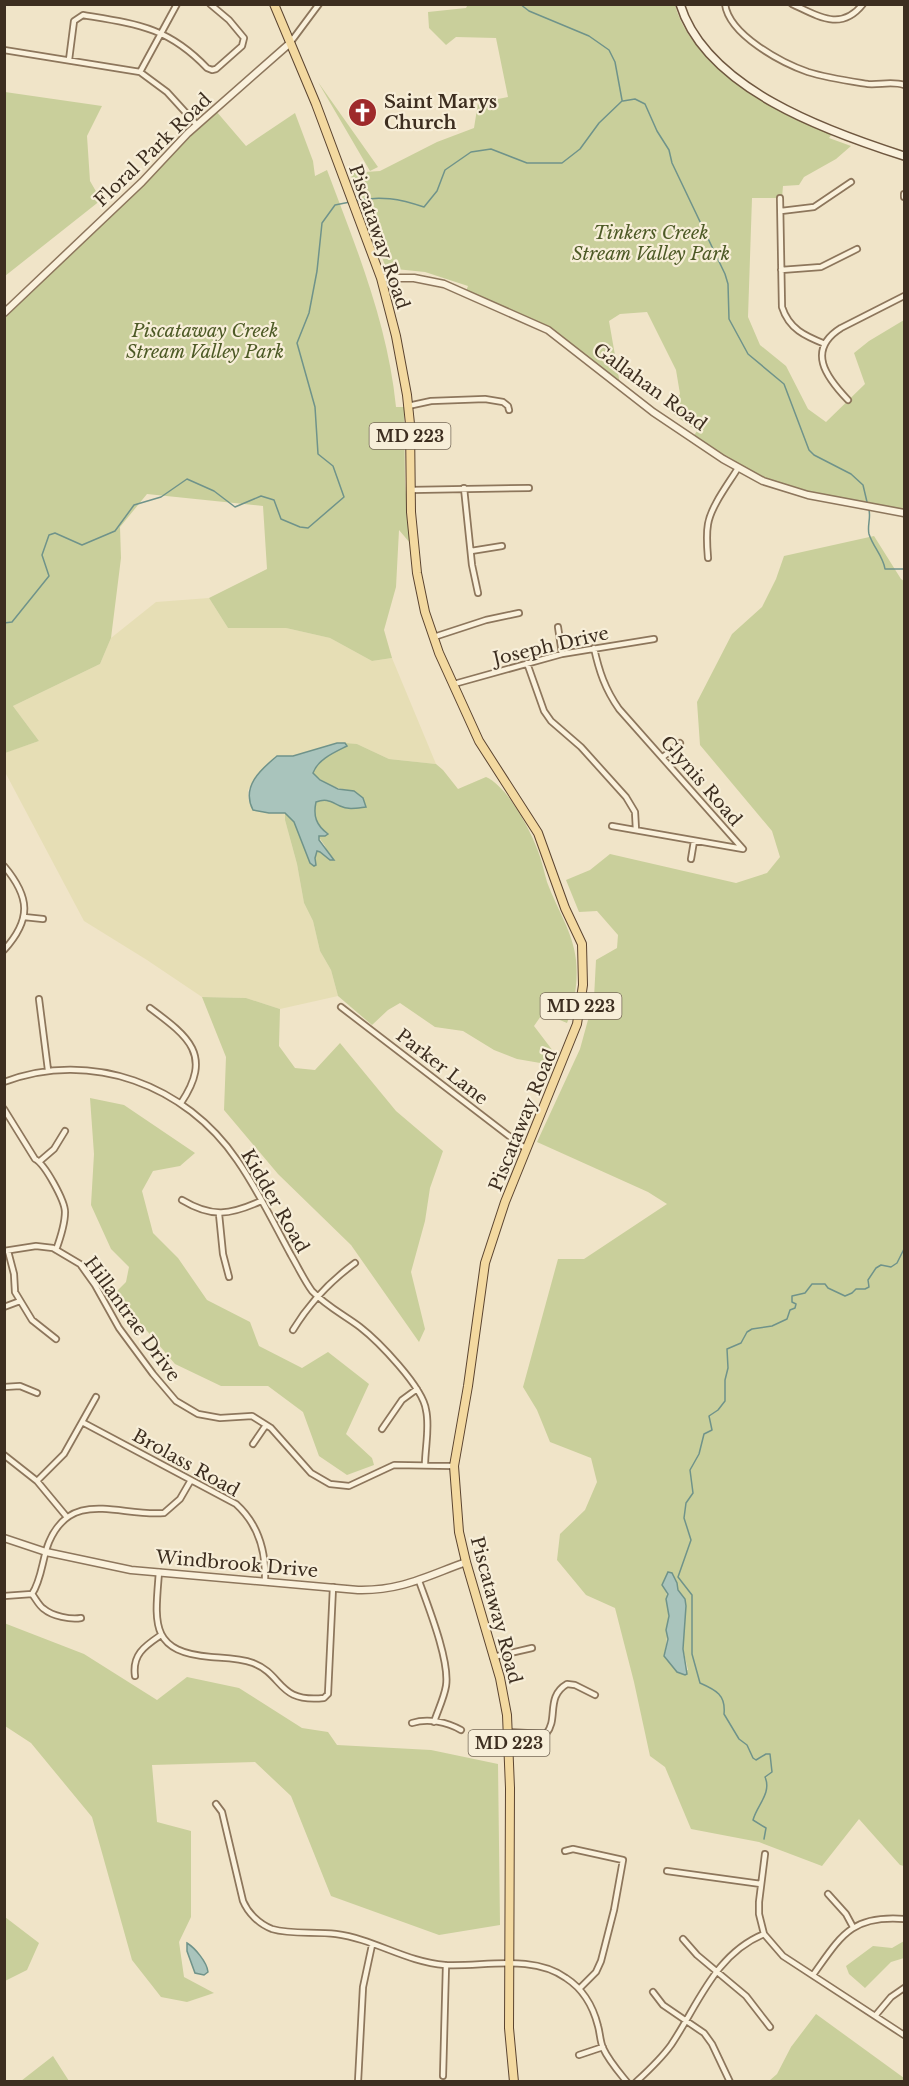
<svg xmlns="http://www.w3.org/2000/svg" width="909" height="2086" font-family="'Libre Baskerville',serif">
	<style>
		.farmland { fill: #e6deb5 }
		.green { fill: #c9cf9b; fill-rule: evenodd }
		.water { fill: #a9c4bc; stroke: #6f938a; stroke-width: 1.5 }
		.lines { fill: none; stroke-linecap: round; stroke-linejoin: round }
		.stream { stroke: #6f938a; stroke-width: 1.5 }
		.minor-casing { stroke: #8d765c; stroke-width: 8 }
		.tertiary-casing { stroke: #8d765c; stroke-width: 9 }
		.secondary-casing { stroke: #6f573f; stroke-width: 10 }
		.primary-casing { stroke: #5b4430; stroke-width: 10 }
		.minor { stroke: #faf1dc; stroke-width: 4.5 }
		.tertiary { stroke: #faf1dc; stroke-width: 6 }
		.secondary { stroke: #faf1dc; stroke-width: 7 }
		.primary { stroke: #f3d9a0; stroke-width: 8 }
		.labels { text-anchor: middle; stroke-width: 4.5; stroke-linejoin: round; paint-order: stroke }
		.shield { fill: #f7eed8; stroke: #756857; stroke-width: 1.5 }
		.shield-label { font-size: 16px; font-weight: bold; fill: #3d2e20 }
		.poi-label { font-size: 18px; font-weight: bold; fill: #3d2e20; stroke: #f7eed8; text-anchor: start }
		.street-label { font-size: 18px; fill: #3d2e20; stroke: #f7eed8 }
		.park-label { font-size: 18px; font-style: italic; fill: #4d5a26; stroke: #f7eed8 }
	</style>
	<rect width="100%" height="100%" fill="#f0e4c8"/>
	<path class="farmland" d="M 209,598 L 228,628 L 286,628 L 330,638 L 372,661 L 392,658 L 436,764 L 389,759 L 357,744 L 337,743 L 293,756 L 276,756 L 264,767 L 248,790 L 248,800 L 269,813 L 285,813 L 285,820 L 297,864 L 304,903 L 313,921 L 320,951 L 331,970 L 338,996 L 280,1009 L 246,998 L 202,997 L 147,960 L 84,921 L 5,772 L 4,753 L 39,741 L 13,706 L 100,664 L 111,638 L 156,602 Z"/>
	<path class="green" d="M 468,4 L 675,5 C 693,71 777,104 833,133 L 829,138 L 851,146 L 836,159 L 804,177 L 799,185 L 783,186 L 782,198 L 752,198 L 748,317 L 760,345 L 786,366 L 808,409 L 826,422 L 865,384 L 854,353 L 869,341 L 904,320 L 904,513 L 801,491 L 757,477 L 693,437 L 697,431 L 669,411 L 680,394 L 676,370 L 647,312 L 620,314 L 609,321 L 620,384 L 552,330 L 466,291 L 468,286 L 425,272 L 386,268 L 350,173 L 380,171 L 437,142 L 474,128 L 478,103 L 508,97 L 496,38 L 456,37 L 446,45 L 429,28 L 428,12 L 466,8 Z
		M 318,82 L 378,167 L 370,171 Z
		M 5,92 L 102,106 L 87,136 L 90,181 L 101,200 L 5,276 Z
		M 216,111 L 246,146 L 295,113 L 313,161 L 315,176 L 327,170 C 356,247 388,324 396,407 L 404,407 L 405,482 L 410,543 L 399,530 L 396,587 L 384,630 L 392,658 L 372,661 L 330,638 L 286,628 L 228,628 L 209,598 L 267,569 L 263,506 L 147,494 L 120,527 L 121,558 L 111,638 L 100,664 L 13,706 L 39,741 L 5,753 L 5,314 Z
		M 874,536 L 901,579 L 904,581 L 904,1866 L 900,1865 L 859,1819 L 822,1866 L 759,1842 L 691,1829 L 665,1767 L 650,1756 L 634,1682 L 615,1608 L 586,1595 L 557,1560 L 560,1534 L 585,1510 L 597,1482 L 591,1458 L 550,1442 L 537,1410 L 523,1387 L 558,1259 L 584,1259 L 667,1204 L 648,1192 L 537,1142 L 580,1049 L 594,998 L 596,960 L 617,948 L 618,935 L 597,911 L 579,912 L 566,880 L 590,870 L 610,854 L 736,883 L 767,873 L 780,857 L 772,831 L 700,745 L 697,702 L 732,634 L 762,607 L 776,579 L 784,556 ZM 668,1572 L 672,1573 C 674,1578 676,1582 677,1587 C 680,1594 685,1597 686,1606 L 683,1649 L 688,1670 L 677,1672 L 664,1656 C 669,1633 670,1602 664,1580 Z
		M 345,743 L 357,744 L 389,759 L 436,764 L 443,770 L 458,789 L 486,777 C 508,787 530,829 538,851 C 542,861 544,872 547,882 C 557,909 573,932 576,960 C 578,982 575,1003 567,1023 L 543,1013 L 534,1026 L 553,1051 L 546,1064 L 517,1059 L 494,1050 L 463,1031 L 435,1027 L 400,1003 L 388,1010 L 372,1025 L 338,996 L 331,970 L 320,951 L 313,921 L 304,903 L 297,864 L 285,820 L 285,813 L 294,822 L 301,838 L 315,858 L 317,851 L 320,852 L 330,860 L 325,846 L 318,836 L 328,834 C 316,825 313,816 316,802 C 334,795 343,812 366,807 L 354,791 C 338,789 324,785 313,773 C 318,759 334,752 347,746 Z
		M 202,997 L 246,998 L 280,1009 L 279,1046 L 295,1068 L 315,1070 L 340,1043 L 396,1111 L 443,1151 L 430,1188 L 425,1221 L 411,1272 L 425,1329 L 419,1342 L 351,1245 L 278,1174 L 224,1110 L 226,1057 Z
		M 90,1098 L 124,1105 L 195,1153 L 180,1166 L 153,1171 L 142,1191 L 153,1233 L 178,1258 L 207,1300 L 250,1322 L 259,1346 L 302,1368 L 328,1352 L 369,1384 L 346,1434 L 372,1458 L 374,1465 L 347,1475 L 319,1456 L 303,1412 L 268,1386 L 221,1386 L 175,1364 L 115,1293 L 126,1282 L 129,1267 L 111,1249 L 91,1205 L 94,1154 Z
		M 4,1623 L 84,1654 L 157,1700 L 187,1677 L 239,1688 L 302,1728 L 328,1732 L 337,1745 L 431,1750 L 498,1764 L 500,1925 L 439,1935 L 331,1896 L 291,1796 L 255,1762 L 152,1765 L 157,1822 L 191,1831 L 191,1917 L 179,1942 L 184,1977 L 214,1993 L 187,2002 L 161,1997 L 132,1960 L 92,1817 L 31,1743 L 5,1726 Z
		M 5,1917 L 39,1943 L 27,1970 L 5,1981 Z
		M 904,1941 L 904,1958 L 891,1962 L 865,1988 L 849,1974 L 846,1966 L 873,1946 L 892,1948 Z
		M 816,2014 L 904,2078 L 904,2081 L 769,2081 L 777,2074 L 791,2047 Z
		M 53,2056 L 69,2081 L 21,2081 Z"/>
	<path class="water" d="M 337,743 L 345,743 L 347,746 C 335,752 318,759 313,773 L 320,780 L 338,789 L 354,791 L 363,798 L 366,807 C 357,808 348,810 340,806 C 331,802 327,798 316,802 C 313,816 316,825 328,834 L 325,836 L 319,836 L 319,840 L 334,860 L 330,860 L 320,852 L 317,851 L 315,858 L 316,865 L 314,866 L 310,863 L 294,822 L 285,813 L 269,813 L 253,810 C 241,787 260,770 277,756 L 293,756 Z
		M 668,1572 L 672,1573 L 677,1583 L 678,1590 L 685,1599 L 686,1606 L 683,1649 L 687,1674 L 685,1675 L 677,1672 L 664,1656 L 668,1639 L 666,1630 L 669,1616 L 666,1599 L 668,1594 L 662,1585 Z
		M 187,1943 C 195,1948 207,1962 208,1972 L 204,1975 L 195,1973 L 187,1951 Z"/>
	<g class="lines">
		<path class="stream" d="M 520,4 L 529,11 L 589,36 L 609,50 L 615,62 L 622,100
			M 623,101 L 635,99 L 645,104 L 657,131 L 669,150 L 672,163 L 725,274 L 728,284 L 729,319 L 748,354 L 784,384 L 809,450 L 814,455 L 851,474 L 863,485 L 867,502
			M 355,201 C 380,195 400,199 424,207 L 437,191 L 445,170 L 471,152 L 491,149 L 527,163 L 562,163 L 580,149 L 599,123 L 622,101
			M 869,510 C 871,518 867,526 869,534 C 873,547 883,556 885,569 L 904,569
			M 4,623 L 12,622 L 49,576 L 42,555 L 49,535 L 55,533 L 82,545 L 115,531 L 134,505 L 161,497 L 187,479 L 214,491 L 235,507 L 261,496 L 274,500 L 281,519 L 300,527 L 308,528 L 344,497 L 333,466 L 318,454 L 315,407 L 297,343 L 309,313 L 317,271 L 322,223 L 335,205 L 350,202
			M 764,1839 L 766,1828 L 753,1820 C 757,1805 772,1793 765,1777 L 772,1772 L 770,1754 L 766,1754 L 756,1760 L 753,1758 L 747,1745 L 739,1739 L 724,1714 C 726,1695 716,1690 700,1683 L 692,1654 L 692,1595 L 678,1577 L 691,1540 L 684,1518 L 686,1503 L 693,1493 L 690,1470 L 699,1454 L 704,1434 L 712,1430 L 709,1416 L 718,1410 L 725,1401 L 725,1380 L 728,1368 L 727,1349 L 741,1343 L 747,1332 L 752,1329 L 772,1326 L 787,1319 L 790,1310 L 795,1308 L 796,1304 L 792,1302 L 792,1296 L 805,1293 L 812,1284 L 825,1284 L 828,1288 L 845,1296 L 852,1293 L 856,1289 L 865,1289 L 869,1287 L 868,1280 L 876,1268 L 881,1265 L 891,1267 L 897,1263 L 904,1249"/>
		<defs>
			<path id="minor" d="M 725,4 C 729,35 782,63 808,72 C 827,78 849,81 868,84 C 880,85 892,81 904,85
				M 792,4 C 818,16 841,32 863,4
				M 290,43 L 319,4
				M 4,50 L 140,72 L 167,92 L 197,125
				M 69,60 L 74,21 L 83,15 C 137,24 168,27 207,68 L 212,70 L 216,69 L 242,46 L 244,38 L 229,20 L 210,4
				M 140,72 L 177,4
				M 904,194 L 904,197
				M 780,198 L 782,307 C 789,329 805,336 825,344
				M 781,211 L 814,207 L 851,182
				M 781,270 L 821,267 L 857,249
				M 848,400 C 826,377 806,350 841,328 L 904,296
				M 408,406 L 431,401 L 485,399 L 503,402 L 508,406 L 509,410
				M 464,488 L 472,565 L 478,593
				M 410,490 L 529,488
				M 471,551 L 502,546
				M 708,558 C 707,546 706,535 708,524 C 711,506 729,483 738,468
				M 558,627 L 562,654
				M 434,637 L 486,620 L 519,613
				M 594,648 C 599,671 605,689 619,709 L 743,849 L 612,826
				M 527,663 L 544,711 L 551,721 L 581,747 L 626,797 L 635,812 L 636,830
				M 454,684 L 562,654 L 654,639
				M 663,757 L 680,743
				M 691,859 L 694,841
				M 4,866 C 30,897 32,919 4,950
				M 24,917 L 43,919
				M 39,999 L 48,1070
				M 341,1007 L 526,1149
				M 150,1008 C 189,1037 213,1055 181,1103
				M 4,1082 C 91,1049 186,1085 237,1160 C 258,1190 274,1224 291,1255 C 298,1267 304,1280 312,1291 C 326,1306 344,1315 360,1327 C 378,1341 423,1387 426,1410 C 430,1427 425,1448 425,1465
				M 4,1109 L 35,1159 C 45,1164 65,1201 65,1212 C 65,1225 60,1239 56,1250
				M 40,1161 L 54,1149 L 65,1131
				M 182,1200 C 212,1218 230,1215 261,1201
				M 219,1214 L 223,1254 L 229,1277
				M 4,1251 L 36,1246 L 53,1248 L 80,1264 L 95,1285 L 119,1328 L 153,1374 L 176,1401 L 198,1414 L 220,1418 L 252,1416 L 271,1428 L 311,1473 L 330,1484 L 349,1486 L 394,1465 L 454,1466
				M 8,1251 L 14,1274 L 15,1292 L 32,1320 L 56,1339
				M 4,1307 L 20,1301
				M 293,1330 C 310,1302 329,1282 355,1263
				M 4,1387 L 20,1386 L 37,1393
				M 82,1422 L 236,1504 C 258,1524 266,1551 265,1580
				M 382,1429 L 402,1400 L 417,1389
				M 253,1444 L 266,1425
				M 4,1455 L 37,1481 L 66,1516
				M 37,1481 L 64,1454 L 96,1397
				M 159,1572 C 155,1623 149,1652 211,1657 C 224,1658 240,1658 253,1663 C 284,1675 277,1703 324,1698 L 328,1694 L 333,1587
				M 419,1581 C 428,1606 450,1661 446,1686 C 444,1698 438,1710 434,1722
				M 32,1594 C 36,1599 39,1606 44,1609 C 52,1616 71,1620 81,1618
				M 4,1596 L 32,1594 C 42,1579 42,1559 49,1542 C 72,1488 120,1517 164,1513 L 180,1499 L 191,1480
				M 493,1657 L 532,1648
				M 135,1676 C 132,1654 145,1646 161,1635
				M 412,1723 C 428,1718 447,1722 461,1730
				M 508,1732 L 546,1734 C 559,1719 545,1697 567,1684 L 575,1685 L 595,1695
				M 216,1804 L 222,1812 L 243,1901 C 248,1913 259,1924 272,1929 C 292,1935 315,1931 336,1934 C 374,1939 406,1962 445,1965 C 484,1967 532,1954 566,1978 C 583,1989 593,2006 598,2026 C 600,2033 600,2041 603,2048 C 609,2061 618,2071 627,2082
				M 565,1851 L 573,1849 L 623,1860 L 614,1910 L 601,1961 L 596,1972 L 579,1989
				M 765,1854 L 759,1902 L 759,1914 L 764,1934 L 783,1956 L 904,2035
				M 667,1871 L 761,1884
				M 828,1894 L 846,1914 L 853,1927
				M 683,1939 L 697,1955 L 746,1996 L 770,2027
				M 813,1975 C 841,1936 851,1915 904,1919
				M 653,1992 L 663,2005 L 704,2033 L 712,2044 L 730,2082
				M 875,2016 L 891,1997 L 904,1988
				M 579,2055 L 603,2047
				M 443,2076 L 446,1965
				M 358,2082 L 363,1987 L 372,1945
				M 636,2082 C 649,2070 661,2059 671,2045 C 698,2005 715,1954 764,1934"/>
			<path id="tertiary" d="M 381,278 L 414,278 L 444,284 L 548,330 L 653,412 L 723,459 L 763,481 L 808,495 L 904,513
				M 4,313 L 142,182 L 188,133 L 289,44
				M 4,1538 L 46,1552 L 131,1570 L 358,1590 C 401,1591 427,1576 466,1562"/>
			<path id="secondary" d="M 680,4 C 706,89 829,132 904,156"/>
			<path id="primary" d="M 274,4 L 316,104 L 381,278 L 396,336 L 407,395 L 410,424 L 411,512 L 417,573 L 425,612 L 439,653 L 479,741 L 538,833 L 565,908 L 582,944 L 583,985 L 577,1024 L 505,1202 L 485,1263 L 468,1386 L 454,1466 L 459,1532 L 466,1562 L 500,1678 L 507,1715 L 510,1788 L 509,2028 L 514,2082"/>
		</defs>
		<use href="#minor" class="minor-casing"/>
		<use href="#tertiary" class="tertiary-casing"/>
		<use href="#secondary" class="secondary-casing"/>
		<use href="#primary" class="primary-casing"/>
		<use href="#minor" class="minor"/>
		<use href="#tertiary" class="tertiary"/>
		<use href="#secondary" class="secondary"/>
		<use href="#primary" class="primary"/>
	</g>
	<defs>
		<symbol id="church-disc" viewBox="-11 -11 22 22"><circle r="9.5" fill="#9e2a2b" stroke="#f7eed8"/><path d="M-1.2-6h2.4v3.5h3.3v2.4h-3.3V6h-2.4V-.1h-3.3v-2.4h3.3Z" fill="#fff"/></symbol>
	</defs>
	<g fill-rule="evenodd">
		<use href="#church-disc" x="346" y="96" width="33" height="33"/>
	</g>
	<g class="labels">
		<g class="shield">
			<rect x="369.5" y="423" width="81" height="26" rx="4.5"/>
			<rect x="540.5" y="993" width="81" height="26" rx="4.5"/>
			<rect x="468.5" y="1730" width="81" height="26" rx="4.5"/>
		</g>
		<g class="shield-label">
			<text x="410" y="442">MD 223</text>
			<text x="581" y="1012">MD 223</text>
			<text x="509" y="1749">MD 223</text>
		</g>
		<g class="poi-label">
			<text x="384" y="108">Saint Marys<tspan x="384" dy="21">Church</tspan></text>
		</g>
		<g class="street-label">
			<text transform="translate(153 150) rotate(-44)" y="6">Floral Park Road</text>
			<text transform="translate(379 237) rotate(71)" y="6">Piscataway Road</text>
			<text transform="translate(650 387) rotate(36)" y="6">Gallahan Road</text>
			<text transform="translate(551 646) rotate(-13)" y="6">Joseph Drive</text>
			<text transform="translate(701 781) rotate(49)" y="6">Glynis Road</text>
			<text transform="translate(442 1067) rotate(38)" y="6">Parker Lane</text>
			<text transform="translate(523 1120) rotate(-68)" y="6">Piscataway Road</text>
			<text transform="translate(275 1201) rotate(60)" y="6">Kidder Road</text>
			<text transform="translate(132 1319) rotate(54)" y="6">Hillantrae Drive</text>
			<text transform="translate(186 1463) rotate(29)" y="6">Brolass Road</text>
			<text transform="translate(237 1564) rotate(5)" y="6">Windbrook Drive</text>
			<text transform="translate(496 1610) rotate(75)" y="6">Piscataway Road</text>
		</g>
		<g class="park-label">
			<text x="651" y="239">Tinkers Creek<tspan x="651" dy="21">Stream Valley Park</tspan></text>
			<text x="205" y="337">Piscataway Creek<tspan x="205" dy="21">Stream Valley Park</tspan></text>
		</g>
	</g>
	<rect width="909" height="2086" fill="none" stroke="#3d2e20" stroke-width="12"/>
</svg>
